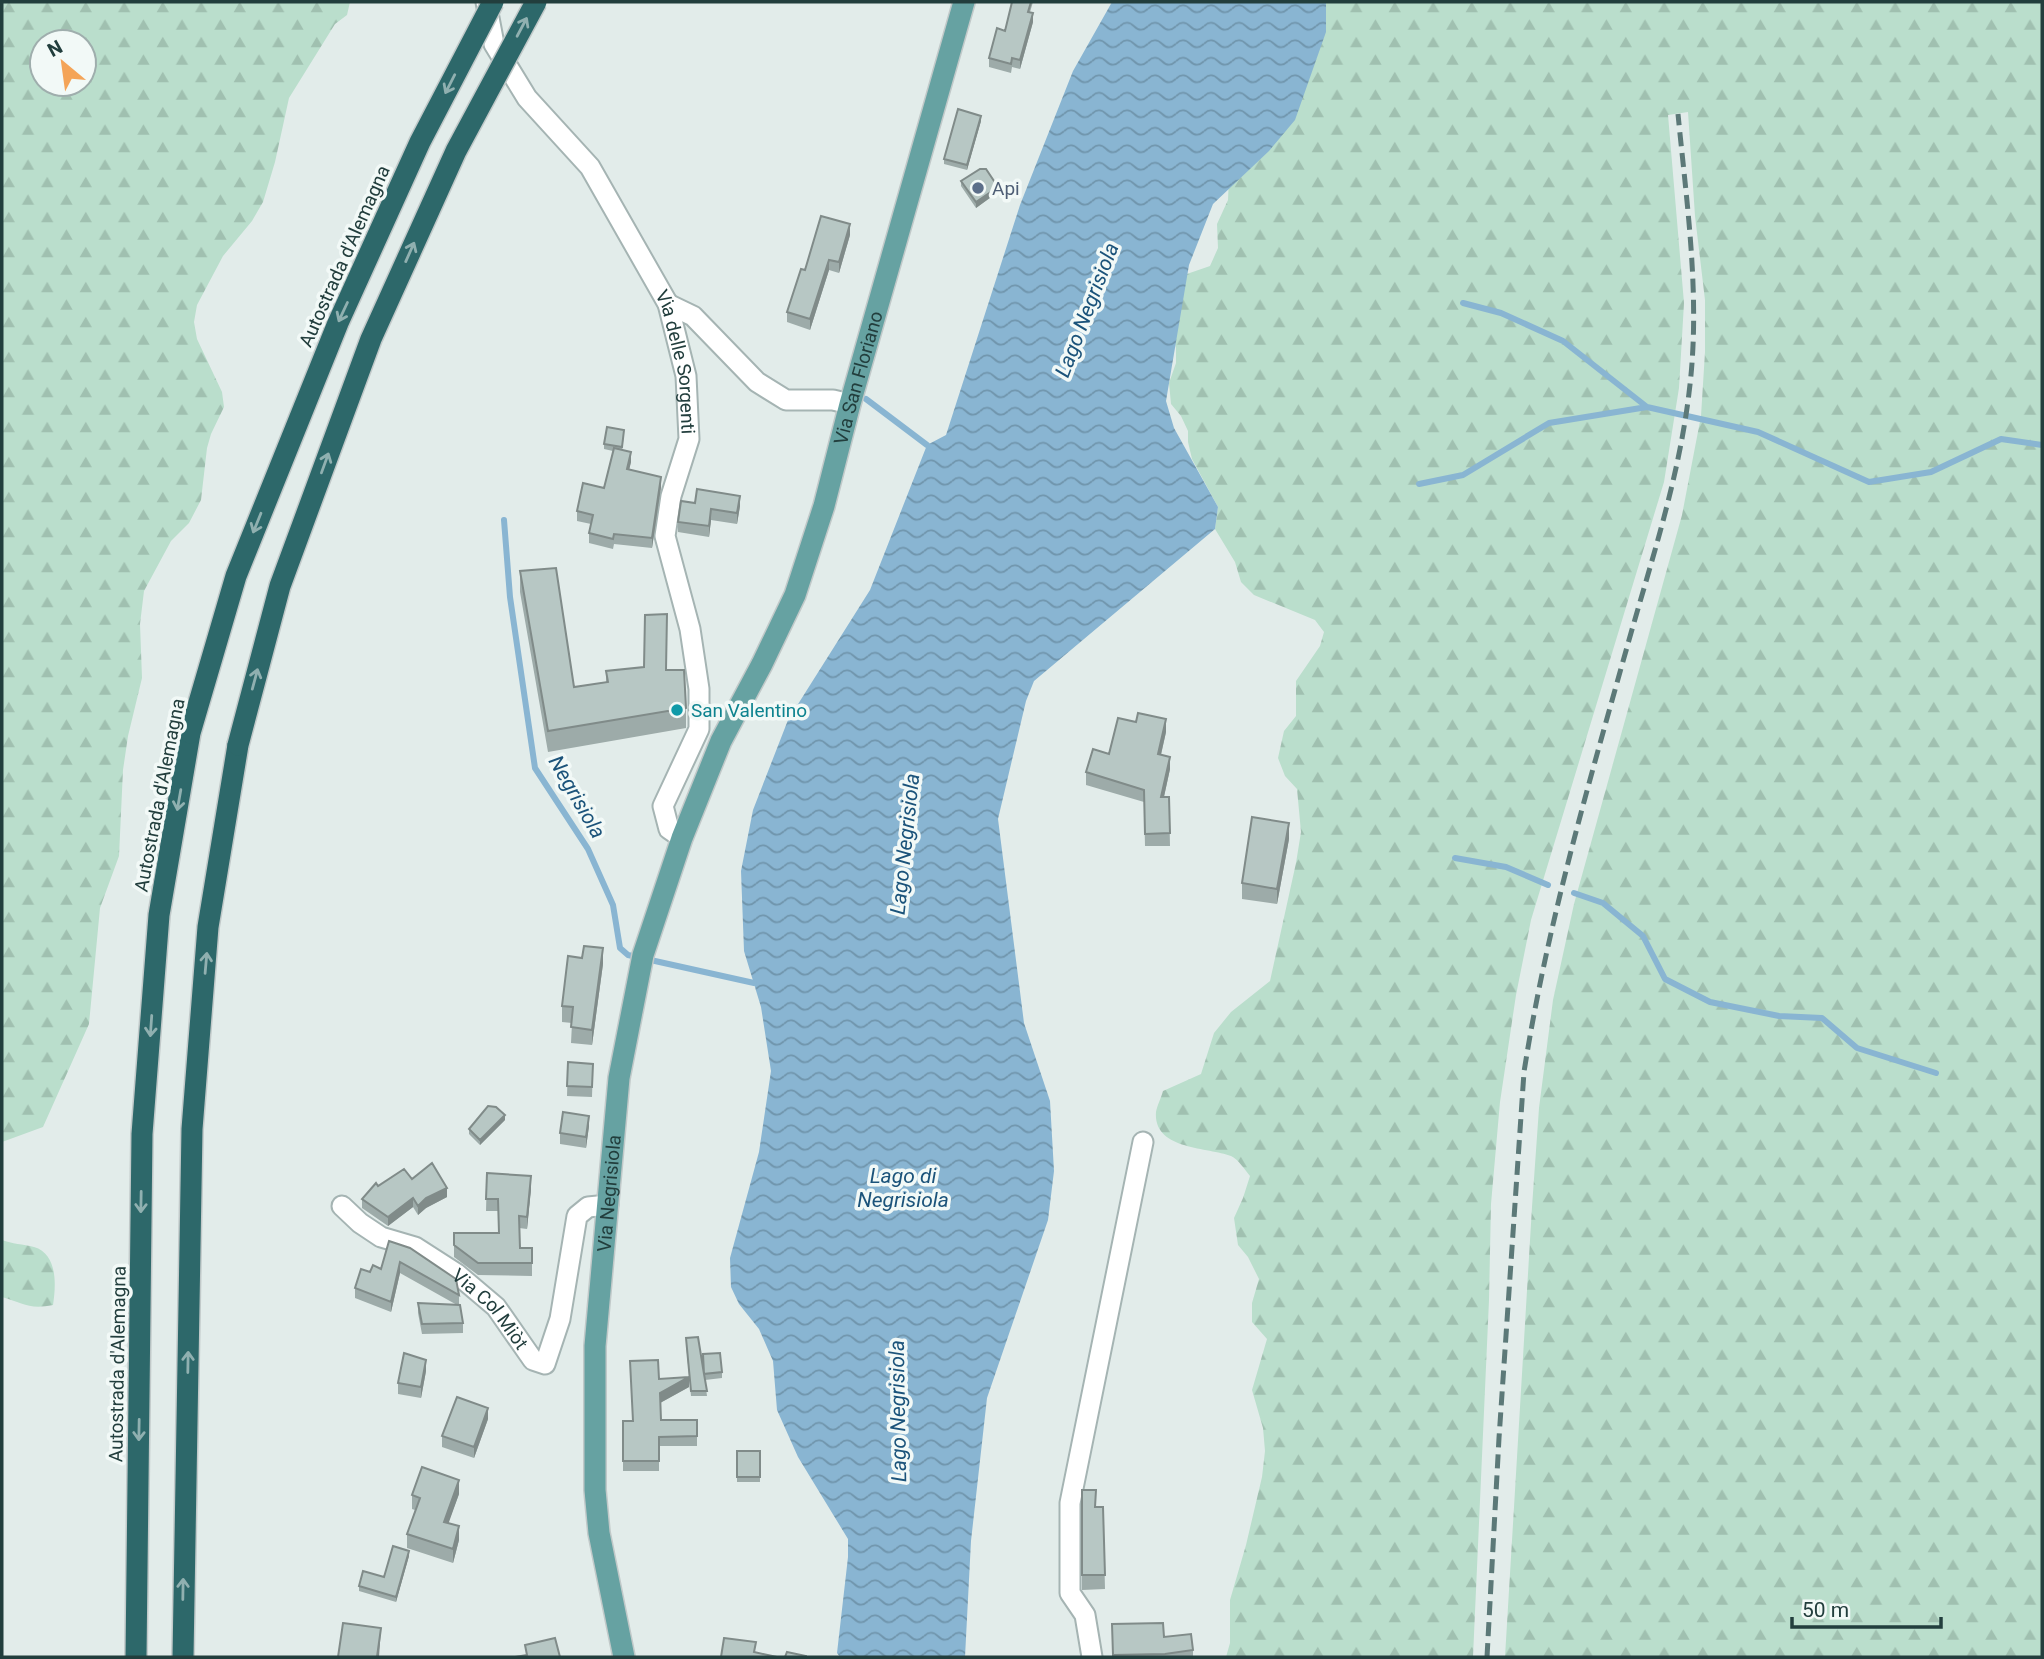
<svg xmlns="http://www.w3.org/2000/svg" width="2044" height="1659" font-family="Roboto,sans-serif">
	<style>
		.forest { fill: url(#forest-firs); fill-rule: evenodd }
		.water { fill: url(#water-waves) }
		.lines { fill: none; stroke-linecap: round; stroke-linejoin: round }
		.stream { stroke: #89b5d2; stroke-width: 6 }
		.street-casing { stroke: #a5b4b3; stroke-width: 23 }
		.primary-casing { stroke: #c1c9c9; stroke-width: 24 }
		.highway-casing { stroke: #c1c9c9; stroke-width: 24 }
		.street { stroke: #fff; stroke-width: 19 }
		.primary { stroke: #66a2a2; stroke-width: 21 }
		.highway { stroke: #2d686a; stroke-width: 21 }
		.rail { stroke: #5c7978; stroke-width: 5; stroke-dasharray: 14 7; stroke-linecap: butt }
		.highway-bridge-casing { stroke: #c1c9c9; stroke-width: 24; stroke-linecap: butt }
		.highway-bridge { stroke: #2d686a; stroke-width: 21 }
		.wall { fill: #9daba9 }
		.shaded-wall { fill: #808b89 }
		.building { fill: #b7c7c4; stroke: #808b89; stroke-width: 2 }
		.oneway { stroke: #90b0b0 }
		.service-dot { fill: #5c6f8a; stroke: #f2f9f7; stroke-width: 2.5 }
		.culture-dot { fill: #0f9aa8; stroke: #f2f9f7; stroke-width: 2.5 }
		.labels { text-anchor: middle; stroke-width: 7; stroke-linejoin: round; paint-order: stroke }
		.service-label { font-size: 19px; fill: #4e5e75; stroke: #f2f9f7; text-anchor: start }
		.street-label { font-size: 19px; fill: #223e3d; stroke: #f2f9f7 }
		.culture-label { font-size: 19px; fill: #0d838f; stroke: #f2f9f7; text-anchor: start }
		.water-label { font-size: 21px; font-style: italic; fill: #1b537a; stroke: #f2f9f7 }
	</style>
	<defs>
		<pattern id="forest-firs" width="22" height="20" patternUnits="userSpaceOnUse" patternTransform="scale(1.75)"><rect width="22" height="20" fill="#badecc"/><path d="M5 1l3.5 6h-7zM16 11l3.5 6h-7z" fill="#a0c0b0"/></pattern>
		<pattern id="water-waves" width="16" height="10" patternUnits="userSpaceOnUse" patternTransform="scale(1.75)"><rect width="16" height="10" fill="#89b5d2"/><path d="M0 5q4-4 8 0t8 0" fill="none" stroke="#7095ac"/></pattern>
	</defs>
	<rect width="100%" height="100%" fill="#e2ecea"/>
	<path class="forest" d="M 2,2 L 350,2 L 347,15 L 335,24 L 289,98 L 275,162 L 263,202 L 252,221 L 223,256 L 197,305 L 194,322 L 197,339 L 222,392 L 224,407 L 211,434 L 207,448 L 201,500 L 189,523 L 171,541 L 144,591 L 140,624 L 142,678 L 128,736 L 123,770 L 119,856 L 100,908 L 89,1024 L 43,1127 L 2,1142 ZM 42,42 L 84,42 L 84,84 L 42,84 Z
		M 1303,2 L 2042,2 L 2042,1657 L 1505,1657 L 1532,1207 L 1539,1108 L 1553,1000 L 1574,904 L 1682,515 L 1701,416 L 1705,352 L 1705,300 L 1695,216 L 1688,112 L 1668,115 L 1684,303 L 1679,388 L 1664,482 L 1531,920 L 1516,995 L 1500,1102 L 1491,1204 L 1489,1300 L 1473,1657 L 1226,1657 L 1230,1643 L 1230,1600 L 1246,1545 L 1262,1477 L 1265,1451 L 1263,1428 L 1252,1390 L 1267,1339 L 1252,1322 L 1252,1303 L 1259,1279 L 1248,1257 L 1238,1245 L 1234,1218 L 1243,1198 L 1250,1176 C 1245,1170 1238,1159 1231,1156 C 1208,1147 1153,1150 1156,1112 C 1157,1106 1161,1098 1163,1091 L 1201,1074 L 1214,1033 L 1231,1012 L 1270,981 L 1296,863 L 1301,832 L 1297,789 L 1285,776 L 1278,758 L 1284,731 L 1296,716 L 1296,681 L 1320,646 L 1324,632 L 1315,620 L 1254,595 L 1241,582 L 1235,562 L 1215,529 L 1218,507 L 1192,459 L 1188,442 L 1188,431 L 1181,416 L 1171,404 L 1169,383 L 1176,363 L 1176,348 L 1172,331 L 1181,276 L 1210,266 L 1218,248 L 1217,224 L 1228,200 L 1229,177 Z
		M 2,1240 C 12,1244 23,1244 34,1247 C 58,1254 56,1286 53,1305 C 29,1310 23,1303 2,1297 Z"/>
	<path class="water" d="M 1112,2 L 1326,2 L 1326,32 L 1295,120 L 1269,151 L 1213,204 L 1189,265 L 1166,401 L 1174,428 L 1218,507 L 1215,529 L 1034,681 L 1026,701 L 998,819 L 1024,1023 L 1050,1101 L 1054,1171 L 1048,1220 L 987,1398 L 971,1541 L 965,1657 L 840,1657 L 837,1653 L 848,1557 L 848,1539 L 798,1457 L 777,1410 L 773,1361 L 759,1329 L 739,1304 L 731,1287 L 730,1258 L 759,1152 L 771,1071 L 761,1007 L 744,951 L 741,871 L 753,810 L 788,720 L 870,590 L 927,445 L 946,435 L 1020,205 L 1073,71 Z"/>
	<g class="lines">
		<path class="stream" d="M 1463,303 L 1501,313 L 1563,341 L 1647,407 L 1758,432 L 1869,482 L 1931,472 L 2001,439 L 2042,445
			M 866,399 L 927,445
			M 1419,484 L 1463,475 L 1549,423 L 1647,407
			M 504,520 L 510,597 L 535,768 L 588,849 L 613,905 L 620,948 L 628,955 L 754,983
			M 1455,858 L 1506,867 L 1548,885
			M 1574,893 L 1603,903 L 1643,936 L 1665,979 L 1710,1002 L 1779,1016 L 1822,1018 L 1857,1048 L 1936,1073"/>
		<defs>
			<g id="street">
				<path id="s1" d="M 486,2 L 494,44 L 527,98 L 590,167 L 668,304 L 686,376 L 689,439 L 671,496 L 665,536 L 690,629 L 699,689 L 699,729 L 663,806 L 669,829 L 682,838"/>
				<path d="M 668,304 L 693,316 L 757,382 L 786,400 L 833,400 L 850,404"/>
				<path id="s2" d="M 342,1206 L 360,1223 L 381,1237 L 415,1247 L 457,1274 L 496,1307 L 533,1360 L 545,1364 L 560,1319 L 577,1216 L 588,1207 L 608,1205"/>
				<path d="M 1092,1657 L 1085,1615 L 1070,1593 L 1070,1503 L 1143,1142"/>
			</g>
			<g id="primary">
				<path id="s3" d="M 624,1657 L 599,1533 L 595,1490 L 595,1346 L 619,1078 L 643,955 L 682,838 L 721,741 L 762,664 L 795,595 L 824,506 L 850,404 L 964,2"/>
			</g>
			<path id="highway" d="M 136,1657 L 142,1134 L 159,915 L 190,733
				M 183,1657 L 192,1129 L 208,927 L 238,745"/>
		</defs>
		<use href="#street" class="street-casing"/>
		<use href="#primary" class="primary-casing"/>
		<use href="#highway" class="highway-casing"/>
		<use href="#street" class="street"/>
		<use href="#primary" class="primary"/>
		<use href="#highway" class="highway"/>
		<path class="rail" d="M 1487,1657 L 1499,1438 L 1524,1072 C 1547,925 1589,783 1629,640 C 1652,559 1679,477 1689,393 C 1701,300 1687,206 1678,114"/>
		<defs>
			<path id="highway-bridge" d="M 190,733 L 236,576 L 338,323 L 420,142 L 493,2
				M 238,745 L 280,586 L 371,339 L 456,151 L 536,2"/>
		</defs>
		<use href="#highway-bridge" class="highway-bridge-casing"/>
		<use href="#highway-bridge" class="highway-bridge"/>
	</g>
	<path class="wall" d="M 1012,2 L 1033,2 L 1030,12 L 1033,22 L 1020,69 L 1012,67 L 1011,73 L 989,67 L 989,58 L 1005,31 Z
		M 981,121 L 967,170 L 944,164 L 944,159 Z
		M 961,181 L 998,192 L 976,208 L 961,186 Z
		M 850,235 L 839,273 L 829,270 L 810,330 L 787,322 L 787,312 L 805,270 Z
		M 624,435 L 622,450 L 631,462 L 629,469 L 661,487 L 652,548 L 614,544 L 613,549 L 589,543 L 589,533 L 591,524 L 577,521 L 577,511 L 604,488 L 613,451 L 604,449 L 604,444 Z
		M 695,503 L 740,506 L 737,524 L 711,520 L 709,537 L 678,532 L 678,522 Z
		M 520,571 L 574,687 L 606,682 L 606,671 L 666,670 L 686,708 L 686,728 L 548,752 L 520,592 Z
		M 1166,732 L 1161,755 L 1170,769 L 1164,797 L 1169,797 L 1170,846 L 1145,846 L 1144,802 L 1086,785 L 1086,772 L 1109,754 Z
		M 1289,839 L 1277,904 L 1242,899 L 1242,883 Z
		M 603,964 L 592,1045 L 571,1043 L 572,1023 L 562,1022 L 562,1006 Z
		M 568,1062 L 593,1064 L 592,1097 L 567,1096 Z
		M 505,1120 L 480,1145 L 469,1134 L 469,1129 Z
		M 589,1126 L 586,1148 L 560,1144 L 560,1133 Z
		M 487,1173 L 531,1189 L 527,1229 L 519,1228 L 520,1248 L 532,1248 L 532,1276 L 478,1275 L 454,1257 L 454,1233 L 498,1233 L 498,1211 L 486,1211 Z
		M 412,1179 L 447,1197 L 426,1208 L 418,1215 L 413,1207 L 388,1226 L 362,1208 L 362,1199 L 378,1186 Z
		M 389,1241 L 459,1295 L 459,1305 L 463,1323 L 463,1333 L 422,1334 L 418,1313 L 418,1303 L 457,1305 L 400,1273 L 391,1312 L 355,1298 L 355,1288 L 370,1272 L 381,1269 Z
		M 686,1344 L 704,1371 L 722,1372 L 722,1378 L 705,1380 L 707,1396 L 691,1396 Z
		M 630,1361 L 659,1379 L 689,1387 L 660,1403 L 661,1420 L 697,1420 L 697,1446 L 659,1446 L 659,1471 L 623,1471 L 623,1421 L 633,1421 Z
		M 426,1371 L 421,1398 L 398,1394 L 398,1383 Z
		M 488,1419 L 474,1458 L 442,1447 L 442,1436 Z
		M 737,1451 L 760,1451 L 760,1482 L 737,1482 Z
		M 1082,1490 L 1096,1507 L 1103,1507 L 1105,1589 L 1082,1590 Z
		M 459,1494 L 448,1523 L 459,1540 L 453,1563 L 407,1548 L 407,1534 L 415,1510 L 412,1509 L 412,1495 Z
		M 409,1556 L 396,1602 L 359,1591 L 359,1586 L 384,1577 Z
		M 1112,1624 L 1164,1637 L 1193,1650 L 1193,1657 L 1113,1657 Z"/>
	<path class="shaded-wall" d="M 1033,13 L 1033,22 L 1020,69 L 1020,60 Z
		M 981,116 L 981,121 L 967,170 L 967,165 Z
		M 998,187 L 998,192 L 976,208 L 976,202 Z
		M 850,224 L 850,235 L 839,273 L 839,262 Z
		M 829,260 L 829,270 L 810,330 L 810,319 Z
		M 631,452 L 631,462 L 627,479 L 627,469 Z
		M 661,477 L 661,487 L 652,548 L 652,538 Z
		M 740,496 L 740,506 L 737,524 L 737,513 Z
		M 711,509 L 711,520 L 709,537 L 709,526 Z
		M 1166,719 L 1166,732 L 1158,767 L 1158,754 Z
		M 1170,757 L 1170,769 L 1161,810 L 1161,797 Z
		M 1289,823 L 1289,839 L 1277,904 L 1277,889 Z
		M 603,948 L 603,964 L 592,1045 L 592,1030 Z
		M 505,1115 L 505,1120 L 480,1145 L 480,1140 Z
		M 589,1116 L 589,1126 L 586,1148 L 586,1137 Z
		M 531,1176 L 531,1189 L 527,1229 L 527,1217 Z
		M 447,1188 L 447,1197 L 426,1208 L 418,1215 L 418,1206 L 426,1198 Z
		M 413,1198 L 413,1207 L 388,1226 L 388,1217 Z
		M 400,1262 L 400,1273 L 391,1312 L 391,1302 Z
		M 426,1360 L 426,1371 L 421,1398 L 421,1387 Z
		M 689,1377 L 689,1387 L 660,1403 L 660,1393 Z
		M 488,1408 L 488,1419 L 474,1458 L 474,1447 Z
		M 459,1480 L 459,1494 L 444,1536 L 444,1522 Z
		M 459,1526 L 459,1540 L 453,1563 L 453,1549 Z
		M 409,1551 L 409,1556 L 396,1602 L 396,1597 Z
		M 381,1628 L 379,1657 L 377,1657 Z"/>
	<path class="building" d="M 1012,2 L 1031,2 L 1028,12 L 1033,13 L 1020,60 L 1012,58 L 1011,64 L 989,58 L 997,28 L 1005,31 Z
		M 958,109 L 981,116 L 967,165 L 944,159 Z
		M 980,169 L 986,169 L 998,187 L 976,202 L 961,181 Z
		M 821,216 L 850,224 L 839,262 L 829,260 L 810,319 L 787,312 L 801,269 L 805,270 Z
		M 607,427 L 624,430 L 622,447 L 604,444 Z
		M 614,448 L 631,452 L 627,469 L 661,477 L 652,538 L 614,534 L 613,539 L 589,533 L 593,515 L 577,511 L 583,483 L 604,488 Z
		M 697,489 L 740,496 L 737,513 L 711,509 L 709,526 L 678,522 L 681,501 L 695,503 Z
		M 556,568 L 574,687 L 608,682 L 606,671 L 644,667 L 645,615 L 667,614 L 666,670 L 684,670 L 686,708 L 548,731 L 520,571 Z
		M 1138,713 L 1166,719 L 1158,754 L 1170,757 L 1161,797 L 1169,797 L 1170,833 L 1145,834 L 1144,790 L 1086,772 L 1093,749 L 1109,754 L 1118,718 L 1136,722 Z
		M 1252,817 L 1289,823 L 1277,889 L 1242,883 Z
		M 584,946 L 603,948 L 592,1030 L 571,1027 L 573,1007 L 562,1006 L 568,956 L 582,958 Z
		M 568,1062 L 593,1064 L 592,1087 L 567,1086 Z
		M 488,1106 L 496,1107 L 505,1115 L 480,1140 L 469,1129 Z
		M 563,1112 L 589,1116 L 586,1137 L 560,1133 Z
		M 432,1163 L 447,1188 L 426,1198 L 418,1206 L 413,1198 L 388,1217 L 362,1199 L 376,1183 L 378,1186 L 404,1169 L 412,1179 Z
		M 487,1173 L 531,1176 L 527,1217 L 519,1216 L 520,1248 L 532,1248 L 532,1263 L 478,1263 L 454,1245 L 454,1233 L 499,1233 L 498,1199 L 486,1199 Z
		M 389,1241 L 410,1248 L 456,1279 L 459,1295 L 400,1262 L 391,1302 L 355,1288 L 361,1269 L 370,1272 L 373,1265 L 381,1269 Z
		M 418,1303 L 460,1305 L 463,1323 L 422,1324 Z
		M 698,1337 L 704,1374 L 703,1354 L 720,1353 L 722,1372 L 704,1374 L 707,1391 L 691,1391 L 686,1338 Z
		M 404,1353 L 426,1360 L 421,1387 L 398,1383 Z
		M 658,1360 L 659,1379 L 689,1377 L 660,1393 L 661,1420 L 697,1420 L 697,1436 L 659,1437 L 659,1461 L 623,1461 L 623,1421 L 633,1421 L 630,1361 Z
		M 457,1397 L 488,1408 L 474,1447 L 442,1436 Z
		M 737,1451 L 760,1451 L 760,1477 L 737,1477 Z
		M 422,1467 L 459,1480 L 444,1522 L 459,1526 L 453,1549 L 407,1534 L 420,1498 L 412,1495 Z
		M 1082,1490 L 1096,1490 L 1095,1507 L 1103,1507 L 1105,1575 L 1082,1575 Z
		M 393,1546 L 409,1551 L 396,1597 L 359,1586 L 363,1571 L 384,1577 Z
		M 343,1623 L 381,1628 L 377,1657 L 338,1657 Z
		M 1163,1623 L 1164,1637 L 1191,1634 L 1193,1650 L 1165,1654 L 1113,1655 L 1112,1624 Z
		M 555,1638 L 560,1657 L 515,1657 L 527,1655 L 525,1645 Z
		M 724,1638 L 756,1642 L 754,1652 L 777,1657 L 721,1657 Z
		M 787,1652 L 806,1656 L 806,1657 L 785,1657 Z"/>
	<defs><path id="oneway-shaft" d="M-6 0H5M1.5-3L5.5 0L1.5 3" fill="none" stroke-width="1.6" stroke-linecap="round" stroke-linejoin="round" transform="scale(1.75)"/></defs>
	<g class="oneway">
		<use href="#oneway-shaft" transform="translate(522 27) rotate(-62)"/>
		<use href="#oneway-shaft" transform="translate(450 84) rotate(117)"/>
		<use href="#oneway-shaft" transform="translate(410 252) rotate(-66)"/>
		<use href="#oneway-shaft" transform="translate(343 312) rotate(115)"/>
		<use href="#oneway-shaft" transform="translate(325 463) rotate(-70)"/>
		<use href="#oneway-shaft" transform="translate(257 523) rotate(112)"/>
		<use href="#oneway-shaft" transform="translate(255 679) rotate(-75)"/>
		<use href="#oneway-shaft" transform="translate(179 800) rotate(100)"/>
		<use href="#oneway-shaft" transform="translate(206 963) rotate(-85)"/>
		<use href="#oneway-shaft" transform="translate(151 1026) rotate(94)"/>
		<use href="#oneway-shaft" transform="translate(141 1202) rotate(91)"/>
		<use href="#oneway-shaft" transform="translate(188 1362) rotate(-89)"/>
		<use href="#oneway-shaft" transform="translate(139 1430) rotate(91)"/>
		<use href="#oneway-shaft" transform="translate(183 1589) rotate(-89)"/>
	</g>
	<circle class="service-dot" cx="978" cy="188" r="7"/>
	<circle class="culture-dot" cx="677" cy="710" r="7"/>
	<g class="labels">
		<g class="service-label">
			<text x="992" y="195">Api</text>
		</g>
		<g class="street-label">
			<text transform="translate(344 256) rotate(-66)" y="7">Autostrada d'Alemagna</text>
			<text dy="7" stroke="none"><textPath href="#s1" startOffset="416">Via delle Sorgenti</textPath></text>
			<text dy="7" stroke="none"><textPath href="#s3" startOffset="1326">Via San Floriano</textPath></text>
			<text transform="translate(159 795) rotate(-79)" y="7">Autostrada d'Alemagna</text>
			<text dy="7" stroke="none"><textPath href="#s3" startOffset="467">Via Negrisiola</textPath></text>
			<text dy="7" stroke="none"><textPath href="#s2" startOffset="184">Via Col Miòt</textPath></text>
			<text transform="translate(117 1364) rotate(-89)" y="7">Autostrada d'Alemagna</text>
		</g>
		<g class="culture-label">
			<text x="691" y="717">San Valentino</text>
		</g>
		<g class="water-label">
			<text transform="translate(1087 310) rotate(-69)" y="7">Lago Negrisiola</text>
			<text transform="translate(577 797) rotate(60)" y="7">Negrisiola</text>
			<text transform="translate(905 844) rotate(-84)" y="7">Lago Negrisiola</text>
			<text x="903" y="1183">Lago di<tspan x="903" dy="24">Negrisiola</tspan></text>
			<text transform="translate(898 1411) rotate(-91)" y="7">Lago Negrisiola</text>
		</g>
	</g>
	<rect width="2044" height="1659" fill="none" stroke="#223e3d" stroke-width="7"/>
	<g transform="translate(63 63) rotate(331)"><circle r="33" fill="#f2f9f7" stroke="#9faead" stroke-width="2"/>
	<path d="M0-5L12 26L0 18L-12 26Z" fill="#f4a458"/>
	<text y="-10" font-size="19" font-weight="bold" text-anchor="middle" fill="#223e3d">N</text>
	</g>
	<path d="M1792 1617v10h149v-10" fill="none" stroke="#223e3d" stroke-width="3.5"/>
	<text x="1802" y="1617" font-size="21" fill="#223e3d" stroke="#f2f9f7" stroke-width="5" paint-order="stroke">50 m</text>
</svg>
